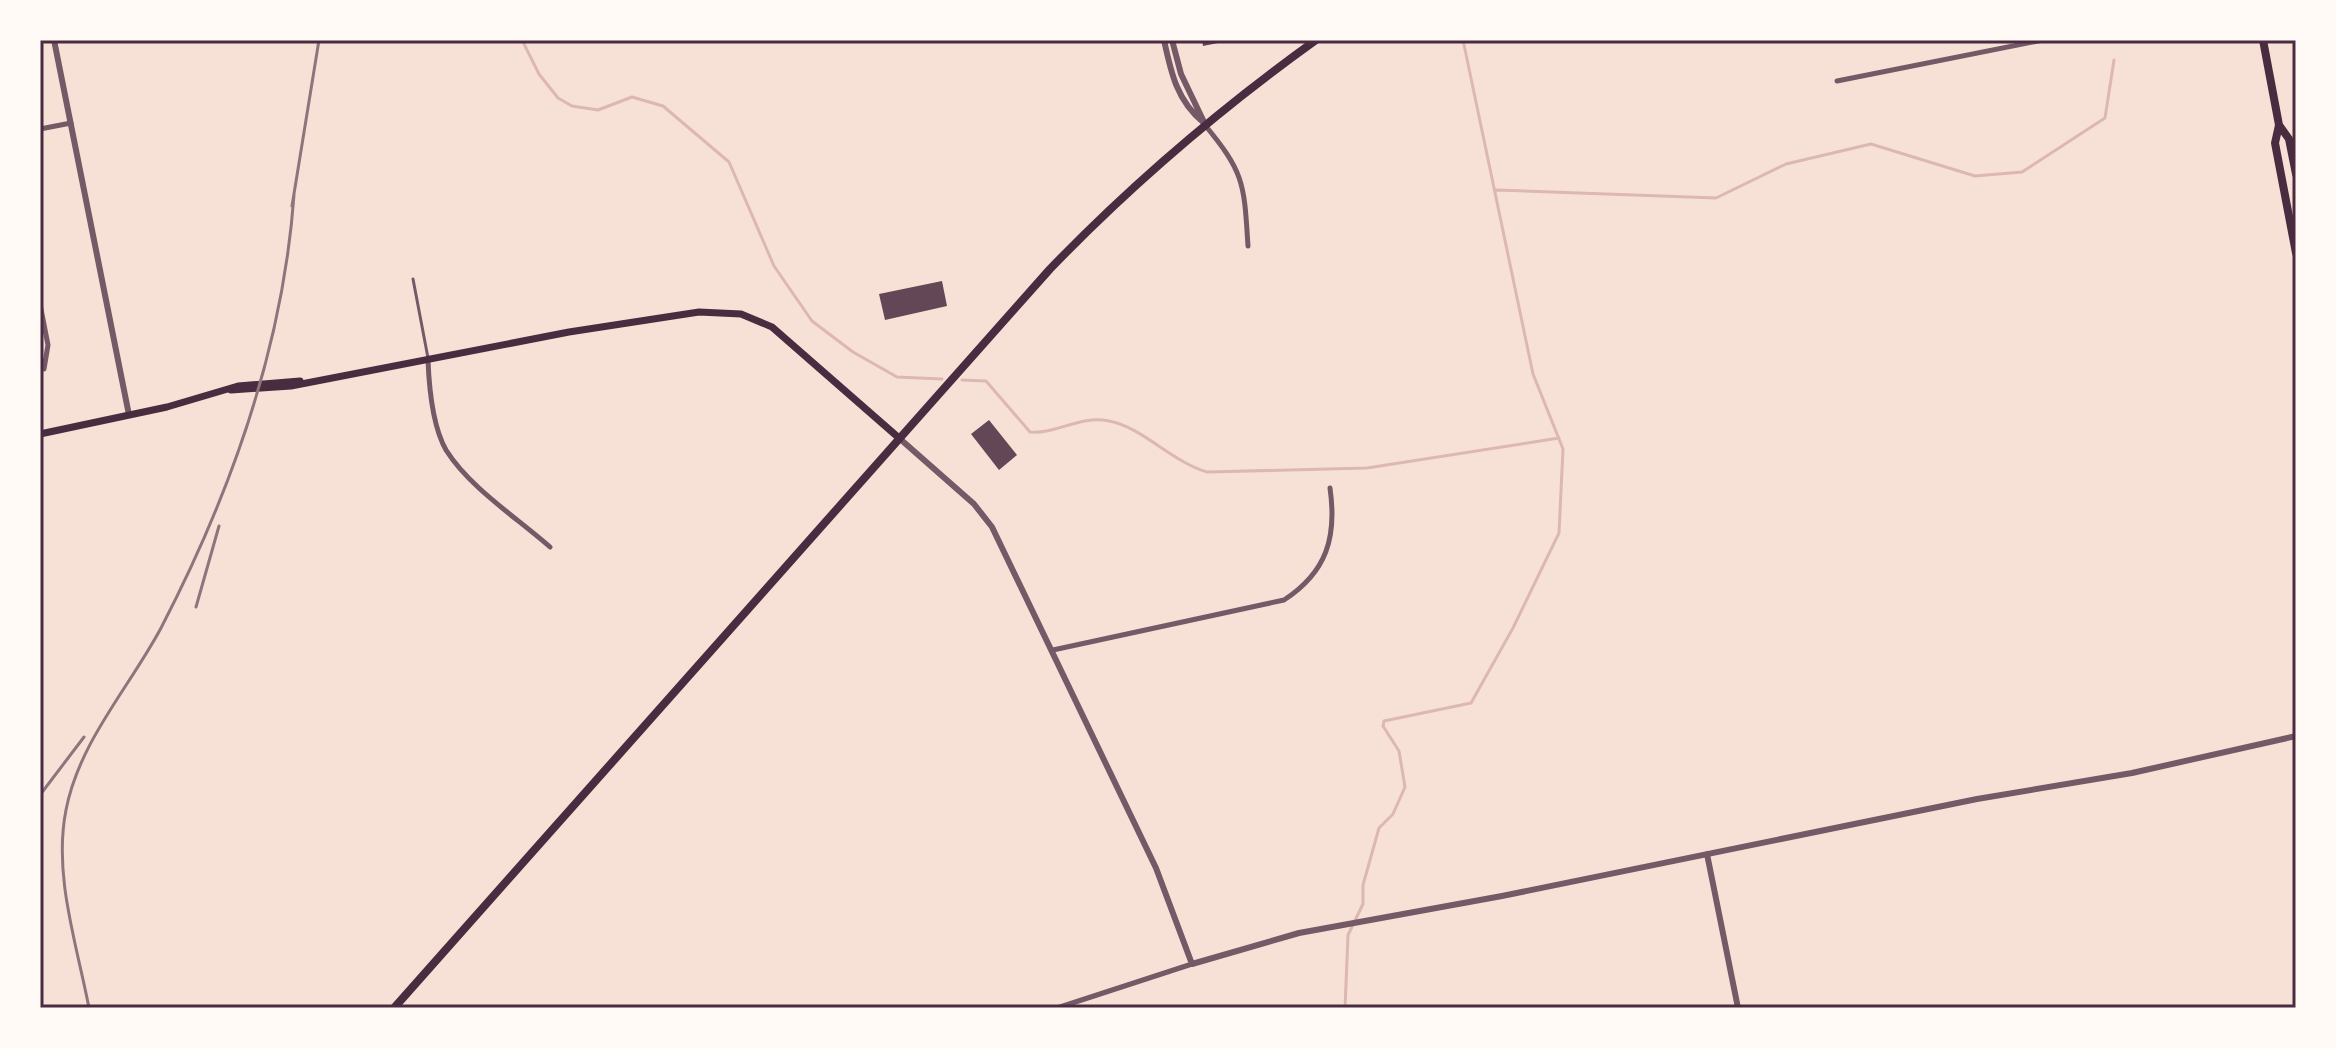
<svg xmlns="http://www.w3.org/2000/svg" width="2336" height="1048" font-family="Barlow,sans-serif">
	<style>
		.lines { fill: none; stroke-linecap: round; stroke-linejoin: round }
		.stream { stroke: #dcb8b0; stroke-width: 3 }
		.building { fill: #644757 }
		.service { stroke: #755966; stroke-width: 3 }
		.minor { stroke: #755966; stroke-width: 5 }
		.tertiary { stroke: #755966; stroke-width: 6 }
		.secondary { stroke: #4a2c40; stroke-width: 7 }
		.primary { stroke: #4a2c40; stroke-width: 8 }
		.trunk { stroke: #4a2c40; stroke-width: 8 }
		.rail { stroke: #8f747c; stroke-width: 3 }
		.neatline { fill: none; stroke: #4a2c40; stroke-width: 3 }
	</style>
	<rect width="100%" height="100%" fill="#f7e1d7"/>
	<g class="lines">
		<path class="stream" d="M 522,40 L 539,74 L 558,98 L 572,106 L 598,110 L 632,97 L 663,106 L 729,162 L 774,266 L 812,321 L 853,352 L 897,377 L 942,379
			M 1496,190 L 1716,198 L 1786,164 L 1871,144 L 1975,176 L 2022,172 L 2105,118 L 2114,60
			M 962,380 L 986,381 L 1030,432 C 1057,434 1080,415 1109,421 C 1142,427 1172,462 1207,472 L 1367,468 L 1559,438
			M 1345,1008 L 1348,935 L 1363,904 L 1363,885 L 1379,828 L 1393,814 L 1405,787 L 1399,751 L 1383,726 L 1384,721 L 1471,703 L 1513,628 L 1559,533 L 1563,449 L 1533,374 L 1463,40"/>
	</g>
	<path class="building" d="M 1202,40 L 1228,40 L 1228,41 L 1203,46 Z
		M 942,281 L 947,306 L 885,320 L 879,294 Z
		M 989,420 L 1017,455 L 999,470 L 971,434 Z"/>
	<g class="lines">
		<path class="service" d="M 413,279 L 428,358"/>
		<path class="minor" d="M 1837,81 L 2043,40
			M 1204,124 C 1245,173 1244,184 1248,246
			M 40,129 L 71,123
			M 40,304 L 48,345 L 44,369
			M 428,360 C 429,386 433,427 446,450 C 470,488 516,517 550,547
			M 1053,650 L 1284,600 C 1327,572 1337,537 1330,488
			M 1057,1008 L 1192,964"/>
		<path class="tertiary" d="M 54,40 L 129,415
			M 1164,40 C 1171,73 1177,101 1204,123
			M 1172,40 L 1181,74 L 1203,120
			M 899,438 L 974,504 L 992,527 L 1156,868 L 1192,964 L 1299,933 L 1502,896 L 1977,799 L 2132,773 L 2296,736
			M 1707,854 L 1738,1008"/>
		<path class="secondary" d="M 231,390 L 291,386 L 569,332 L 699,312 L 741,314 L 772,327 L 899,438
			M 40,434 L 167,407 L 238,386 L 300,381"/>
		<path class="primary" d="M 2263,40 L 2279,125 L 2275,143 L 2296,253
			M 2279,125 L 2289,139 L 2296,174"/>
		<path class="trunk" d="M 394,1008 L 1050,269 C 1132,184 1220,109 1316,40"/>
		<path class="rail" d="M 292,206 L 319,40
			M 196,607 L 219,526
			M 40,795 L 84,737
			M 89,1008 C 77,945 53,875 66,810 C 79,742 129,688 161,628 C 231,493 283,348 294,195"/>
	</g>
	<rect width="2336" height="1048" fill="none" stroke="#fffaf5" stroke-width="84"/>
	<rect x="42" y="42" width="2252" height="964" class="neatline"/>
</svg>
